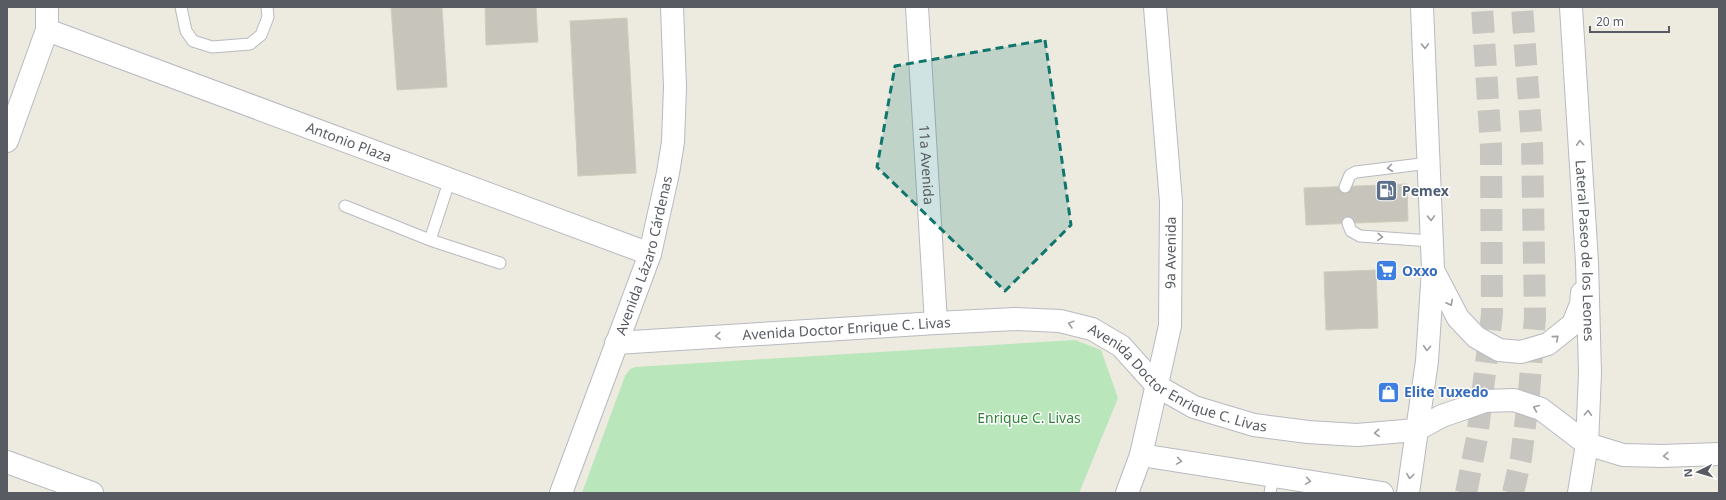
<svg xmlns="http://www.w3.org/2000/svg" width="1726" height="500" font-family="'Noto Sans',sans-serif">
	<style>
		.green { fill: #b9e6bb }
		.building { fill: #c7c4bc; stroke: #d1ccbd }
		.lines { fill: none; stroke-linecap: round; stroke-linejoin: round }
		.primary-tunnel { stroke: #c8c6c0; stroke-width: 22; stroke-dasharray: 22 11; stroke-linecap: butt }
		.service-casing { stroke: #b7bac0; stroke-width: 13 }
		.minor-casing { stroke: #b7bac0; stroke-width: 24 }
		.tertiary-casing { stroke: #b7bac0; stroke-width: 24 }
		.service { stroke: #fff; stroke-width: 11 }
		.minor { stroke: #fff; stroke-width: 22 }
		.tertiary { stroke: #fff; stroke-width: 22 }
		.oneway { stroke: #9b9da1 }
		.marked { fill: #0f766e; fill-opacity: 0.2; stroke: #0f766e; stroke-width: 3; stroke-dasharray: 8 5; stroke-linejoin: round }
		.labels { text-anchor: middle; stroke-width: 3; stroke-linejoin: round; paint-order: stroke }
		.street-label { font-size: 14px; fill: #585c62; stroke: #fff }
		.service-label { font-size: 14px; font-weight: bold; fill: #4e5e75; stroke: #fff; text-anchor: start }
		.shop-label { font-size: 14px; font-weight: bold; fill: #366cbe; stroke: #fff; text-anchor: start }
		.park-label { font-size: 14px; fill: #2e8336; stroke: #fff }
	</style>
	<rect width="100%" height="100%" fill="#edeadf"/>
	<path class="green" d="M 1075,340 L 1101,350 L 1118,398 L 1079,493 L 582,493 L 625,376 L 630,369 L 635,367 Z"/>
	<path class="building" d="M 391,7 L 442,7 L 447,87 L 397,90 Z
		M 485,7 L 536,7 L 538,42 L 486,45 Z
		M 627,18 L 636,173 L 578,176 L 570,21 Z
		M 1407,184 L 1408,221 L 1306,225 L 1304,188 Z
		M 1376,270 L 1378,328 L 1326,330 L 1324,272 Z"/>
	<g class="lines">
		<path class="primary-tunnel" d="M 1466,493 L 1477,438 L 1492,314 L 1491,147 L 1482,7
			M 1513,493 L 1521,458 L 1529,393 L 1535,317 L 1532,143 L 1522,7"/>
		<defs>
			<path id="service" d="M 181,7 L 186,31 L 193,41 L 212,47 L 250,44 L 261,35 L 268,17 L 267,7
				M 1345,187 L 1350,175 L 1356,172 L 1429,163
				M 345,206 L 430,240 L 500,263
				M 1348,223 L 1351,231 L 1360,236 L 1431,241
				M 430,240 L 450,179
				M 1270,493 L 1273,476"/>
			<g id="minor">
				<path id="s1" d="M 917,7 L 936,323"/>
				<path id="s2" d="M 47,30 L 650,254"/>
				<path d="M 7,141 L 47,30 L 47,7"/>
				<path id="s3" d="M 616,343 L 936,323 L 1015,319 L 1060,321 L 1092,329 L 1121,346 L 1157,386 L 1194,407 L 1254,425 L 1308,432 L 1357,435 L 1416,430"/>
				<path d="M 1141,455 L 1382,493"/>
				<path d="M 7,462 L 92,493"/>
				<path id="s4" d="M 1127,493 L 1141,455 L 1170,326 L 1171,202 L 1155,7"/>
			</g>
			<g id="tertiary">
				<path id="s5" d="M 1571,7 L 1587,262 L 1590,373 L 1587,444 L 1579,493"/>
				<path d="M 1433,270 L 1458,318 L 1476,337 L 1499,350 L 1521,352 L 1548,344 L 1573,324 L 1581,304 L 1582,293"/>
				<path d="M 1416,430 L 1442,416 L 1485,401 L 1514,400 L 1541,409 L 1587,444 L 1623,455 L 1662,456 L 1719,454"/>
				<path id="s6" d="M 561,493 L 650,254 L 668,173 L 673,142 L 675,87 L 672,7"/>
				<path d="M 1408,493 L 1427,361 L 1433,269 L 1422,7"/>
			</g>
		</defs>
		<use href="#service" class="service-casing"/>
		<use href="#minor" class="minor-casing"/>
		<use href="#tertiary" class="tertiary-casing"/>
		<use href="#service" class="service"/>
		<use href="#minor" class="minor"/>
		<use href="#tertiary" class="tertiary"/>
	</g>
	<defs><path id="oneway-chevron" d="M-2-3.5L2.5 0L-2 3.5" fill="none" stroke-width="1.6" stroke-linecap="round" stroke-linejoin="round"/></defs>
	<g class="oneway">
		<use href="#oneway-chevron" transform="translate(1425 46) rotate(88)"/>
		<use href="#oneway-chevron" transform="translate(1580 143) rotate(-94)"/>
		<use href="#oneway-chevron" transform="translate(1390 168) rotate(173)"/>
		<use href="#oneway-chevron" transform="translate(1431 218) rotate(88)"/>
		<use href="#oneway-chevron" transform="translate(1380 237) rotate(4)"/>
		<use href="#oneway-chevron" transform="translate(1450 303) rotate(63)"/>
		<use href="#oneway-chevron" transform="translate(1071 324) rotate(-165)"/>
		<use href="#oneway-chevron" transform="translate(718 336) rotate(176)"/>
		<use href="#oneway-chevron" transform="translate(1556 338) rotate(-40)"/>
		<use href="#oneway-chevron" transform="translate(1427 348) rotate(94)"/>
		<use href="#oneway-chevron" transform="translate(1536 408) rotate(-158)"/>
		<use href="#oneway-chevron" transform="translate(1588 413) rotate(-87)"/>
		<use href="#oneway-chevron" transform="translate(1377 433) rotate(176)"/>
		<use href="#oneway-chevron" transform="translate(1666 456) rotate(178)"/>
		<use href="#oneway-chevron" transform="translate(1179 461) rotate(9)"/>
		<use href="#oneway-chevron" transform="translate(1410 476) rotate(97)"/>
		<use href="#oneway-chevron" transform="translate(1308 481) rotate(9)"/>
	</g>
	<path class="marked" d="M 1045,40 L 1071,225 L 1005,291 L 877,167 L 895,66 Z"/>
	<defs>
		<symbol id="fuel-square" viewBox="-11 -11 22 22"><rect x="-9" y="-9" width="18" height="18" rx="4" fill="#5c6f8a" stroke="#fff"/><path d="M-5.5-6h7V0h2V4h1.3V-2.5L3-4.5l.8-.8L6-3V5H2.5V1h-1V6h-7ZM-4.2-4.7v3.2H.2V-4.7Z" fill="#fff"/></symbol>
		<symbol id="supermarket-square" viewBox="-11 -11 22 22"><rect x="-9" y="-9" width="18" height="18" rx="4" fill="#3f7fe0" stroke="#fff"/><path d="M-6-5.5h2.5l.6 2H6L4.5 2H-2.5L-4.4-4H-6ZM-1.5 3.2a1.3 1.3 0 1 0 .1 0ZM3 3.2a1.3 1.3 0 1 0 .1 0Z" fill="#fff"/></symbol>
		<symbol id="shop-square" viewBox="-11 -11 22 22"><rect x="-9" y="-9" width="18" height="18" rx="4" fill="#3f7fe0" stroke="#fff"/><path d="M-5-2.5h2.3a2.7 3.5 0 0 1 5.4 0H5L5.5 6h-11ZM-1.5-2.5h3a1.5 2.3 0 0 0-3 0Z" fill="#fff"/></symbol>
	</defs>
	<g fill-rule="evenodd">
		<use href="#fuel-square" x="1374" y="178" width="25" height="25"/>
		<use href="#supermarket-square" x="1374" y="258" width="25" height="25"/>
		<use href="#shop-square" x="1376" y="380" width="25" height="25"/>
	</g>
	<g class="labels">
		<g class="street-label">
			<text dy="5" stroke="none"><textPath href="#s2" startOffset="322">Antonio Plaza</textPath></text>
			<text dy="5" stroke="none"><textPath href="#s1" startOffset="158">11a Avenida</textPath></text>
			<text dy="5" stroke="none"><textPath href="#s5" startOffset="244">Lateral Paseo de los Leones</textPath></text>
			<text dy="5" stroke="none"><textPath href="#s4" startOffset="246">9a Avenida</textPath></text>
			<text dy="5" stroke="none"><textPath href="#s6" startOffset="252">Avenida Lázaro Cárdenas</textPath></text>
			<text dy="5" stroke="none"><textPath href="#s3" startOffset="231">Avenida Doctor Enrique C. Livas</textPath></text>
			<text dy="5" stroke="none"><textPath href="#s3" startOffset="579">Avenida Doctor Enrique C. Livas</textPath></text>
		</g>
		<g class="service-label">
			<text x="1402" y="196">Pemex</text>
		</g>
		<g class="shop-label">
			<text x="1402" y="276">Oxxo</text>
			<text x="1404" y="397">Elite Tuxedo</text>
		</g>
		<g class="park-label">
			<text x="1029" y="423">Enrique C. Livas</text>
		</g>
	</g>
	<rect width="1726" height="500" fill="none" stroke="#585c62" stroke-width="16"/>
	<g transform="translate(1698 472) rotate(265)" stroke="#ffffff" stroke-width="3" paint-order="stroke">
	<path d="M0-3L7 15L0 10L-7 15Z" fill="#585c62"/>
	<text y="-6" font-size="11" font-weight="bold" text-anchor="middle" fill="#585c62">N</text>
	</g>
	<path d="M1590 26v6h79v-6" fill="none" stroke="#585c62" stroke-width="2"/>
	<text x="1596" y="26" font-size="12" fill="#585c62" stroke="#ffffff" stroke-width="3" paint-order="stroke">20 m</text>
</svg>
